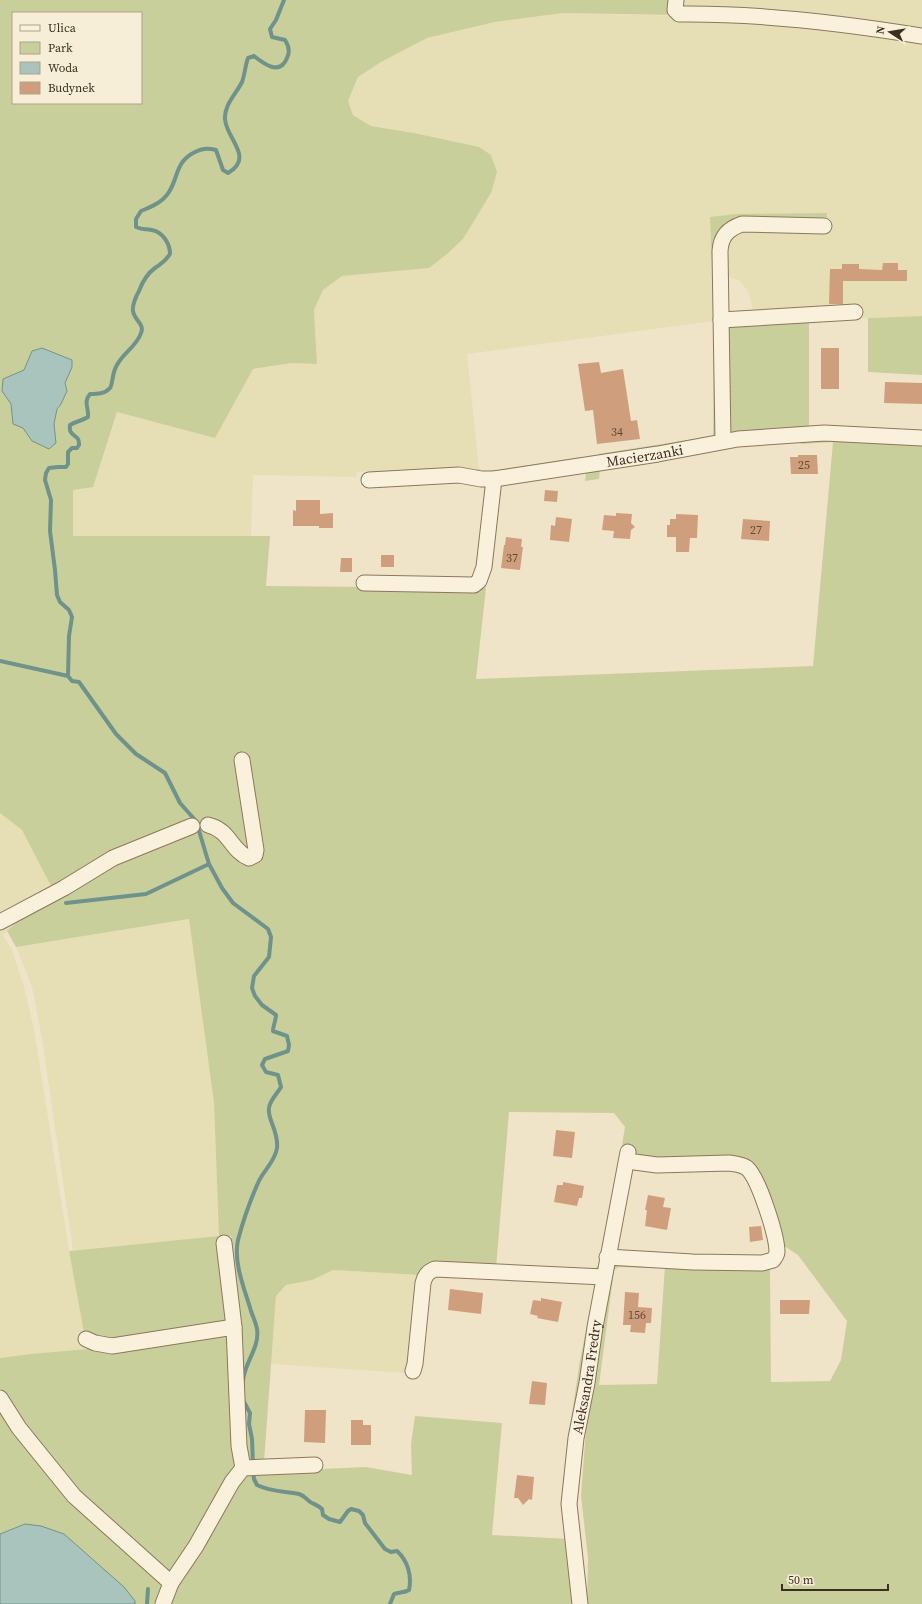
<svg xmlns="http://www.w3.org/2000/svg" width="922" height="1604" font-family="'Source Serif 4',serif">
	<style>
		.farmland { fill: #e6deb5 }
		.green { fill: #c9cf9b; fill-rule: evenodd }
		.water { fill: #a9c4bc; stroke: #6f938a }
		.lines { fill: none; stroke-linecap: round; stroke-linejoin: round }
		.stream { stroke: #6f938a; stroke-width: 4 }
		.building { fill: #cf9f7d }
		.minor-casing { stroke: #8d765c; stroke-width: 17 }
		.minor { stroke: #faf1dc; stroke-width: 15 }
		.labels { text-anchor: middle; stroke-width: 4; stroke-linejoin: round; paint-order: stroke }
		.number-label { font-size: 12px; fill: #624a37 }
		.street-label { font-size: 14px; fill: #3d2e20; stroke: #f7eed8 }
	</style>
	<rect width="100%" height="100%" fill="#f0e4c8"/>
	<path class="farmland" d="M 678,0 L 922,0 L 922,32 L 680,12 Z
		M 563,13 L 722,17 L 922,39 L 922,316 L 861,318 L 860,309 L 753,313 L 751,300 L 747,290 L 740,281 L 724,275 L 710,217 L 714,321 L 467,354 L 479,469 L 368,476 L 367,471 L 357,472 L 356,477 L 253,475 L 251,536 L 73,536 L 73,490 L 93,486 L 117,412 L 215,437 L 231,397 L 253,369 L 292,363 L 317,364 L 314,309 L 323,290 L 342,276 L 429,268 L 447,254 L 463,239 L 491,193 L 414,133 L 371,126 L 353,115 L 348,101 L 358,77 L 381,62 L 427,38 L 495,22 Z
		M 0,813 L 22,830 L 53,890 L 3,935 L 12,950 L 25,990 L 35,1035 L 69,1251 L 87,1349 L 30,1354 L 0,1358 Z
		M 189,919 L 214,1103 L 219,1237 L 73,1250 L 41,1033 L 32,987 L 16,947 Z
		M 332,1270 L 420,1275 L 407,1373 L 271,1364 L 276,1296 L 286,1285 L 312,1280 Z"/>
	<path class="green" d="M 0,0 L 674,0 L 673,15 L 563,13 L 495,22 L 427,38 L 381,62 L 358,77 L 348,101 L 353,115 L 371,126 L 414,133 L 479,147 L 491,155 L 497,172 L 491,193 L 463,239 L 447,254 L 429,268 L 342,276 L 323,290 L 314,310 L 317,364 L 292,363 L 253,369 L 215,438 L 117,412 L 93,487 L 73,490 L 73,536 L 270,536 L 266,586 L 486,588 L 476,679 L 813,666 L 833,442 L 801,444 L 799,438 L 849,436 L 922,442 L 922,1604 L 587,1604 L 588,1558 L 581,1496 L 588,1402 L 608,1273 L 610,1267 L 617,1263 L 647,1263 L 648,1268 L 619,1267 L 614,1270 L 599,1385 L 657,1384 L 665,1265 L 770,1269 L 771,1382 L 830,1381 L 841,1360 L 847,1321 L 798,1255 L 778,1242 C 770,1215 766,1176 739,1161 L 656,1163 L 643,1159 L 627,1149 L 618,1190 L 613,1200 L 625,1127 L 614,1113 L 509,1112 L 496,1268 L 592,1270 L 600,1265 L 609,1216 L 611,1221 L 602,1266 C 598,1272 594,1273 587,1273 L 434,1267 C 428,1268 424,1269 420,1275 L 333,1270 L 312,1280 L 286,1285 L 276,1296 L 264,1462 L 247,1462 L 242,1446 L 231,1236 L 219,1237 L 229,1322 L 234,1446 L 237,1466 L 227,1480 L 191,1545 L 174,1571 L 166,1573 L 77,1492 L 24,1422 L 0,1388 L 0,1358 L 30,1354 L 87,1349 L 69,1251 L 219,1236 L 214,1103 L 189,919 L 16,947 L 7,931 L 53,890 L 22,830 L 0,813 ZM 13,13 L 141,13 L 141,103 L 13,103 ZM 42,348 L 72,360 L 72,367 L 65,383 L 67,391 L 61,404 L 57,409 L 54,424 L 56,443 L 49,449 L 32,441 L 23,428 L 13,424 L 11,403 L 2,391 L 3,379 L 24,370 L 32,351 Z
		M 827,213 L 827,223 L 743,222 C 727,225 720,234 717,249 L 718,432 L 714,440 L 607,458 L 598,454 L 713,436 L 714,321 L 710,217 L 737,214 Z
		M 922,316 L 922,375 L 868,372 L 868,318 Z
		M 809,320 L 809,431 L 737,436 L 729,433 L 727,330 L 730,327 Z
		M 581,457 L 581,461 L 488,475 L 478,472 L 474,470 L 479,469 L 484,472 Z
		M 587,468 L 600,470 L 599,479 L 585,481 Z
		M 594,1291 L 597,1293 L 568,1441 L 580,1360 Z
		M 0,1409 L 162,1584 L 158,1604 L 135,1604 L 135,1601 L 25,1524 L 0,1534 Z
		M 415,1416 L 502,1423 L 492,1535 L 570,1539 L 573,1604 L 171,1604 L 176,1589 L 236,1487 L 249,1474 L 321,1469 L 366,1467 L 412,1475 L 411,1444 Z"/>
	<path class="water" d="M 42,348 L 72,360 L 72,367 L 65,383 L 67,391 L 61,404 L 57,409 L 54,424 L 56,443 L 49,449 L 32,441 L 23,428 L 13,424 L 11,404 L 2,391 L 3,379 L 24,370 L 32,351 Z
		M 25,1524 L 41,1526 L 64,1534 L 124,1587 L 135,1601 L 135,1604 L 0,1604 L 0,1534 Z"/>
	<g class="lines">
		<path class="stream" d="M 0,661 L 68,676
			M 66,903 L 146,894 L 209,864
			M 243,1381 C 244,1363 260,1348 257,1329 C 256,1323 253,1317 251,1311 C 245,1290 233,1263 238,1240 C 243,1221 250,1201 258,1183 C 263,1171 275,1162 277,1148 C 279,1132 267,1119 269,1108 C 270,1100 277,1094 281,1087 L 278,1075 L 266,1072 L 262,1065 L 265,1059 L 288,1051 L 289,1045 L 287,1036 L 273,1031 C 273,1025 276,1021 276,1015 L 262,1005 L 255,996 L 252,988 L 254,976 L 269,957 L 271,937 L 268,929 L 233,903 L 222,888 L 209,864 L 196,821 L 180,803 L 165,773 L 136,754 L 116,734 L 79,682 L 72,681 L 68,676 L 69,636 L 72,617 L 69,610 L 60,602 L 57,595 L 55,570 L 50,531 L 51,500 L 45,480 L 46,473 L 49,468 L 58,467 L 66,467 L 68,464 L 68,452 L 72,448 L 77,448 L 79,445 C 80,433 68,438 70,425 C 76,421 82,421 88,417 C 89,408 83,402 90,394 C 97,394 105,394 110,388 C 113,384 112,372 117,365 C 123,353 137,346 141,333 C 145,324 134,320 133,311 C 132,306 136,296 139,291 C 142,283 148,273 155,268 C 162,263 165,262 170,254 C 170,244 163,232 152,230 C 144,228 145,231 136,227 L 136,219 L 141,211 C 151,207 163,202 169,192 C 179,176 175,162 195,152 C 203,148 208,148 216,150 L 223,170 L 228,173 C 255,157 226,139 225,119 C 224,105 236,94 242,82 C 245,74 245,66 248,58 L 254,56 C 264,64 280,76 287,58 C 290,52 289,46 285,40 L 272,37 L 270,29 L 276,20 L 284,0
			M 243,1400 L 250,1413 L 249,1424 L 252,1439 L 253,1465
			M 253,1471 L 254,1479 L 257,1485 C 271,1492 284,1491 299,1494 C 306,1496 307,1501 312,1503 C 316,1505 319,1506 322,1509 L 323,1515 L 329,1519 L 340,1522 L 348,1511 L 351,1509 L 359,1511 L 363,1515 L 365,1523 L 385,1549 L 391,1552 L 397,1551 C 408,1561 412,1576 409,1590 C 404,1593 399,1592 394,1594 L 390,1604
			M 147,1604 L 148,1589"/>
	</g>
	<path class="building" d="M 883,263 L 898,263 L 898,270 L 907,270 L 907,281 L 843,281 L 843,304 L 829,304 L 830,269 L 842,269 L 842,264 L 859,264 L 859,269 L 882,270 Z
		M 821,348 L 839,348 L 839,389 L 821,389 Z
		M 599,362 L 601,373 L 623,369 L 631,421 L 637,420 L 640,439 L 597,444 L 593,410 L 585,411 L 578,364 Z
		M 885,382 L 922,383 L 922,404 L 884,403 Z
		M 798,455 L 817,455 L 818,474 L 791,474 L 790,457 L 798,457 Z
		M 545,490 L 558,491 L 557,502 L 544,501 Z
		M 296,500 L 320,500 L 320,514 L 333,513 L 333,528 L 319,528 L 319,526 L 293,526 L 293,510 L 296,511 Z
		M 616,513 L 632,514 L 631,523 L 635,527 L 631,530 L 630,539 L 613,538 L 614,531 L 602,530 L 604,515 L 616,516 Z
		M 676,514 L 698,515 L 697,538 L 690,538 L 689,552 L 676,552 L 676,537 L 667,537 L 667,525 L 670,525 L 670,519 L 676,519 Z
		M 556,517 L 572,519 L 569,542 L 550,540 L 551,525 L 555,526 Z
		M 743,519 L 770,521 L 769,541 L 741,539 Z
		M 506,537 L 522,539 L 521,547 L 523,547 L 520,570 L 501,568 L 504,545 L 505,545 Z
		M 381,555 L 394,555 L 394,567 L 381,567 Z
		M 341,558 L 352,558 L 352,572 L 340,572 Z
		M 556,1130 L 575,1132 L 572,1158 L 553,1156 Z
		M 563,1182 L 584,1186 L 582,1198 L 579,1198 L 577,1206 L 554,1202 L 557,1185 L 563,1185 Z
		M 648,1195 L 665,1198 L 663,1207 L 671,1208 L 667,1230 L 645,1226 L 647,1210 L 645,1210 Z
		M 761,1226 L 763,1240 L 750,1242 L 749,1227 Z
		M 450,1289 L 483,1293 L 481,1314 L 448,1310 Z
		M 625,1292 L 639,1293 L 638,1307 L 652,1308 L 651,1323 L 646,1323 L 645,1333 L 630,1332 L 631,1325 L 623,1325 Z
		M 541,1298 L 562,1302 L 558,1322 L 537,1318 L 538,1316 L 530,1314 L 533,1300 L 541,1301 Z
		M 780,1300 L 810,1300 L 809,1314 L 780,1314 Z
		M 532,1381 L 547,1383 L 545,1405 L 529,1404 Z
		M 305,1410 L 326,1410 L 325,1443 L 304,1442 Z
		M 351,1420 L 363,1420 L 363,1425 L 371,1425 L 371,1445 L 351,1445 Z
		M 517,1475 L 534,1477 L 532,1500 L 529,1499 L 523,1505 L 518,1498 L 514,1498 Z"/>
	<g class="lines">
		<defs>
			<g id="minor">
				<path d="M 676,0 L 675,10 L 679,14 C 760,13 842,23 922,36"/>
				<path d="M 721,320 L 855,312"/>
				<path d="M 723,441 L 720,251 C 721,236 728,229 742,224 L 824,226"/>
				<path id="s1" d="M 369,480 L 459,475 L 481,479 L 494,479 L 658,454 L 738,439 L 824,433 L 922,438"/>
				<path d="M 364,583 L 474,585 L 479,581 L 484,567 L 494,479"/>
				<path d="M 208,825 C 230,830 231,851 249,858 L 255,855 L 256,850 L 242,760"/>
				<path d="M 0,922 L 64,888 L 113,858 L 192,826"/>
				<path d="M 224,1243 L 234,1327 L 239,1446 L 243,1468"/>
				<path d="M 607,1257 L 693,1262 L 762,1263 L 773,1260 C 775,1257 777,1255 777,1252 C 777,1236 759,1179 747,1168 C 741,1164 735,1164 729,1163 L 657,1165 L 627,1161"/>
				<path d="M 86,1339 L 95,1343 L 112,1346 L 234,1327"/>
				<path d="M 413,1371 L 415,1364 L 423,1283 C 425,1275 428,1272 435,1269 L 604,1277"/>
				<path d="M 0,1398 L 19,1428 L 74,1496 L 171,1583 L 163,1604"/>
				<path d="M 171,1583 L 196,1546 L 232,1482 L 243,1468 L 315,1465"/>
				<path id="s2" d="M 580,1604 L 569,1504 L 576,1438 L 587,1383 L 595,1327 L 628,1152"/>
			</g>
		</defs>
		<use href="#minor" class="minor-casing"/>
		<use href="#minor" class="minor"/>
	</g>
	<g class="labels">
		<g class="number-label">
			<text x="617" y="436">34</text>
			<text x="804" y="469">25</text>
			<text x="756" y="534">27</text>
			<text x="512" y="562">37</text>
			<text x="637" y="1319">156</text>
		</g>
		<g class="street-label">
			<text dy="5" stroke="none"><textPath href="#s1" startOffset="278">Macierzanki</textPath></text>
			<text dy="5" stroke="none"><textPath href="#s2" startOffset="229">Aleksandra Fredry</textPath></text>
		</g>
	</g>
	<rect x="12" y="12" width="130" height="92" fill="#f7eed8" stroke="#ada18e"/>
	<rect x="20" y="25" width="20" height="6" fill="#faf1dc" stroke="#ada18e"/>
	<text x="48" y="32" font-size="12" fill="#3d2e20">Ulica</text>
	<rect x="20" y="42" width="20" height="12" fill="#c9cf9b" stroke="#ada18e"/>
	<text x="48" y="52" font-size="12" fill="#3d2e20">Park</text>
	<rect x="20" y="62" width="20" height="12" fill="#a9c4bc" stroke="#ada18e"/>
	<text x="48" y="72" font-size="12" fill="#3d2e20">Woda</text>
	<rect x="20" y="82" width="20" height="12" fill="#cf9f7d" stroke="#ada18e"/>
	<text x="48" y="92" font-size="12" fill="#3d2e20">Budynek</text>
	<g transform="translate(890 32) rotate(282)" stroke="#f7eed8" stroke-width="3" paint-order="stroke">
	<path d="M0-3L7 15L0 10L-7 15Z" fill="#3d2e20"/>
	<text y="-6" font-size="11" font-weight="bold" text-anchor="middle" fill="#3d2e20">N</text>
	</g>
	<path d="M782 1584v6h106v-6" fill="none" stroke="#3d2e20" stroke-width="2"/>
	<text x="788" y="1584" font-size="12" fill="#3d2e20" stroke="#f7eed8" stroke-width="3" paint-order="stroke">50 m</text>
</svg>
